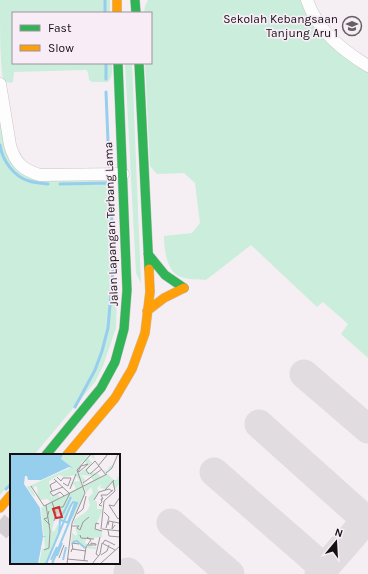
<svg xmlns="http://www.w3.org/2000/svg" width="368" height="574" font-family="Karla,sans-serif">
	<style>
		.green { fill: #caeddc }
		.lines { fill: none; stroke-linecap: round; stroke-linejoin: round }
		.stream { stroke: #96ceee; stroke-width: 3 }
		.taxiway { stroke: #e0dcdf; stroke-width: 29 }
		.secondary-tunnel { stroke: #d3ced2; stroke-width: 17; stroke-dasharray: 17 8; stroke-linecap: butt }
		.street-casing { stroke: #c8c4c8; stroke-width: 13 }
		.fast-casing { stroke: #c8c4c8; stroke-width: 10 }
		.slow-casing { stroke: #c8c4c8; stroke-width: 10 }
		.street { stroke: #fefdfd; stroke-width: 12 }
		.fast { stroke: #30b455; stroke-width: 9 }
		.slow { stroke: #ff9f0a; stroke-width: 9 }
		.labels { text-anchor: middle; stroke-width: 3.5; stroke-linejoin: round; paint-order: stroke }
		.poi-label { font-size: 12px; fill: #141114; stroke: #f8ecf6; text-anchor: end }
		.street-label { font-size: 12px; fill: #141114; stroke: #f8ecf6 }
		.inset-river { fill: none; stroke: #96ceee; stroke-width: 2 }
		.inset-road { fill: none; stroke: #9b969a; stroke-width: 1 }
		.view { fill: #d62828; fill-opacity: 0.15; stroke: #d62828; stroke-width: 2 }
		.inset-edge { fill: none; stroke: #141114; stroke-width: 2 }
	</style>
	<rect width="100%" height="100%" fill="#f5eff4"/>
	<path class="green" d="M 0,0 L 110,0 L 110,13 L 13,13 L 13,63 L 112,63 C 112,70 113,76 108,82 L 92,82 L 89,80 L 88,72 L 86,70 L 14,72 L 13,82 C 9,84 5,82 3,78 C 0,65 0,17 0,0 Z
		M 148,0 L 302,0 L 368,72 L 368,358 L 341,334 L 348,324 L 323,302 L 317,307 L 251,245 L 206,280 C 198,279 189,280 181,277 C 167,273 164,249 164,236 L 192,233 L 200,223 L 195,183 L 184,173 L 157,174 L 150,166 L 145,63 L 151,63 L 151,13 L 144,13 L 145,6 Z
		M 125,63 L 132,63 L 141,283 L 136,273 Z
		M 0,105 L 10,156 L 54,179 L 109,181 L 111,229 L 110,283 L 117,291 L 116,328 L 103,366 L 95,382 L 34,455 L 11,455 L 11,482 L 0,495 Z"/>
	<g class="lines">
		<path class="stream" d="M 105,0 L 105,13
			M 106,63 L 106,79
			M 106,92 L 109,166
			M 0,145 C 2,160 14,177 29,181 C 35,183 42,183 48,184
			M 60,184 L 111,183 L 113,270 L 108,328 L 102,351 L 95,370 L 75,407
			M 6,489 L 11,484"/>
		<path class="taxiway" d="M 304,374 L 368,429
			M 259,424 L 366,520
			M 214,472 L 324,568
			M 171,523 L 230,574
			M 128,572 L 130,574
			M 319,574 L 368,518"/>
		<path class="secondary-tunnel" d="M 0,533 L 11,520"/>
		<defs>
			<path id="street" d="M 307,0 C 317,30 342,50 368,66
				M 0,84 L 10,145 C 15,163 23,170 40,175 L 123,174"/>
			<path id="fast" d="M 135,0 L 136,13
				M 139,63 L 149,269
				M 148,254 L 165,275 L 184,288
				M 46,455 L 101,388 L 115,362 L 124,329 L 127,290 L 118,63"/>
			<path id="slow" d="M 117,0 L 117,13
				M 147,311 L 164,298 L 184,288
				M 67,455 L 115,398 L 132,369 L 145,333 L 150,292 L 149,269
				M 0,508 L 11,495"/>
		</defs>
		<use href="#street" class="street-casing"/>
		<use href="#fast" class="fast-casing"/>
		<use href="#slow" class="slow-casing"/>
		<use href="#street" class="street"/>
		<use href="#fast" class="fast"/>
		<use href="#slow" class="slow"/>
	</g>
	<defs>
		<symbol id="school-ring" viewBox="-11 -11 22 22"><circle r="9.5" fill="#f8ecf6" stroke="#635f62" stroke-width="1.5"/><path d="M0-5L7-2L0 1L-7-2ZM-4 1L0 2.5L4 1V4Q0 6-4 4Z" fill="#635f62"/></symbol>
	</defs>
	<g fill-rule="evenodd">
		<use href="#school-ring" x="341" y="15" width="22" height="22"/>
	</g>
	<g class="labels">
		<g class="poi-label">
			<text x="338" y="23">Sekolah Kebangsaan<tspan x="338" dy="14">Tanjung Aru 1</tspan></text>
		</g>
		<g class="street-label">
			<text transform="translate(111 224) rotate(-92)" y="4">Jalan Lapangan Terbang Lama</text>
		</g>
	</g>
	<g transform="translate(10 454)">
		<rect width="110" height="110" fill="#f5eff4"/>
		<path d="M 53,0 L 79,0 L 68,12 L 80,0 L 84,0 L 85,6 L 81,2 L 78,4 L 82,9 L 76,18 L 87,19 L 91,23 L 96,20 L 93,16 L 98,17 L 99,13 L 104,10 L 101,16 L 97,19 L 96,19 L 104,26 L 109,25 L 106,23 L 110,23 L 110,29 L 105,35 L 101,28 L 96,35 L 90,34 L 91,30 L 87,34 L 89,38 L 84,46 L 87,48 L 87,55 L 92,55 L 92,58 L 84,75 L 92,76 L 92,83 L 71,85 L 76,85 L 75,89 L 83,93 L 86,93 L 87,88 L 86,95 L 75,94 L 67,87 L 61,89 L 62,79 L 66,82 L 67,79 L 65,74 L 68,71 L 63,70 L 64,66 L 77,57 L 80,51 L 78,44 L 83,39 L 81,33 L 76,39 L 74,32 L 84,27 L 81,23 L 84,22 L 70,21 L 75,25 L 74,32 L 68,20 L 78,13 L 75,7 L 72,8 L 67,18 L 74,37 L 74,42 L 61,69 L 67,48 L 62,46 L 54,66 L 52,66 L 52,60 L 46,59 L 42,76 L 44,78 L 48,70 L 49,78 L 36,110 L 29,110 L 32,95 L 35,94 L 31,54 L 41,48 L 37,45 L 31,46 L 28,44 L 27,32 L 21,34 L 25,41 L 24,43 L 17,33 L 62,13 L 50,5 ZM 49,21 L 54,23 L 65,21 L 62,27 L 65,21 L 70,27 L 62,28 L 60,33 L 64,30 L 66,35 L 50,44 L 48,40 L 41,43 L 39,27 Z" fill="#caeddc" fill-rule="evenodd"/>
		<path d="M 0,0 L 53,0 L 51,5 L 63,14 L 59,13 L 31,26 L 18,26 L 17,22 L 15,22 L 14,30 L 30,54 L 33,82 L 37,82 L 33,83 L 28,110 L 0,110 Z" fill="#96ceee"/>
		<path class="inset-river" d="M 50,60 L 52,61 L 50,66 L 59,69M 53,60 L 61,43M 58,68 L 65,49M 49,80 L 50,66M 63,88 L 67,87 L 75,94M 47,102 L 52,89M 41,106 L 47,93M 53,106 L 56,93M 36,110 L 60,53M 42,110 L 67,49 L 63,48 L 60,53"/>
		<path class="inset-road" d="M 85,7 L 96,21M 78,10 L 69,18 L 68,18 L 71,12 ZM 89,11 L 98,0M 96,19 L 102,14 L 108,0M 79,20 L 76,16 L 85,7M 80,20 L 89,12M 47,23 L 51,27 L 53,24 L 61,24 L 58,32 L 53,29M 44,25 L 59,39M 73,29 L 92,15M 21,32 L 34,52M 53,33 L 40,38 L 43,42 L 50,38 L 54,42M 60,35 L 66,20M 95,36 L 104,26M 42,37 L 40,31 L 47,27M 60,39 L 97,20M 84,46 L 89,38 L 99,35 L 102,37M 42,48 L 46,60 L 44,67M 99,51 L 108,65 L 110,63M 99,51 L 104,52 L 110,43M 34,52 L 60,39M 92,52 L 89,51 L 92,48 L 91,45 L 93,45 L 91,41 L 97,41 L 103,36M 44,54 L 53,53 L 60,39M 39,57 L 37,64 L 34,65 L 40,71M 94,58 L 99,63 L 96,74M 67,60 L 73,55 L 76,42M 103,68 L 102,75 L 105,71M 89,70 L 86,69 L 85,75 L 92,77M 98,71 L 99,67 L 109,69M 62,72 L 69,72 L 67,74 L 70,76 L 73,68 L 79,63M 91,75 L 94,47 L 105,37 L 103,27M 92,75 L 110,77M 98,76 L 99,82 L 110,83M 70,81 L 71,84 L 84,85M 92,89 L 105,96M 93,89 L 95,86 L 105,91M 78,91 L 86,91 L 86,90 L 81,89 L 81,91M 34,96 L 39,94 L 40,77 L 36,51M 63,96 L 62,89 L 69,90M 61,98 L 62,95 L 76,97M 91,101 L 97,97 L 99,91M 89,102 L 86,100 L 90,83M 49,104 L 54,91M 57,105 L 78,107M 74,107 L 76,93 L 81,86 L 77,83M 57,110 L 62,69 L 75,39 L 67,16 L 81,0M 82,110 L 90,100 L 92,89M 90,110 L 110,92"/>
		<path class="view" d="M 49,53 L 52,63 L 46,64 L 43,55 Z"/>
		<rect width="110" height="110" class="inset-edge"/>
	</g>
	<rect x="12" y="12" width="140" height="52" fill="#f8ecf6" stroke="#9d949c"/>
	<rect x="20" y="25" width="20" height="6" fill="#30b455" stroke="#9d949c"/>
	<text x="48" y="32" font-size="12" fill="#141114">Fast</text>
	<rect x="20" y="45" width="20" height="6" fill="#ff9f0a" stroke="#9d949c"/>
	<text x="48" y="52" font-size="12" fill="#141114">Slow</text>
	<g transform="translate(336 542) rotate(18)" stroke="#f8ecf6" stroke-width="3" paint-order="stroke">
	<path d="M0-3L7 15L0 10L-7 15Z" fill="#141114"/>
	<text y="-6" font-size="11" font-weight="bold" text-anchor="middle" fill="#141114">N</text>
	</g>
</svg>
